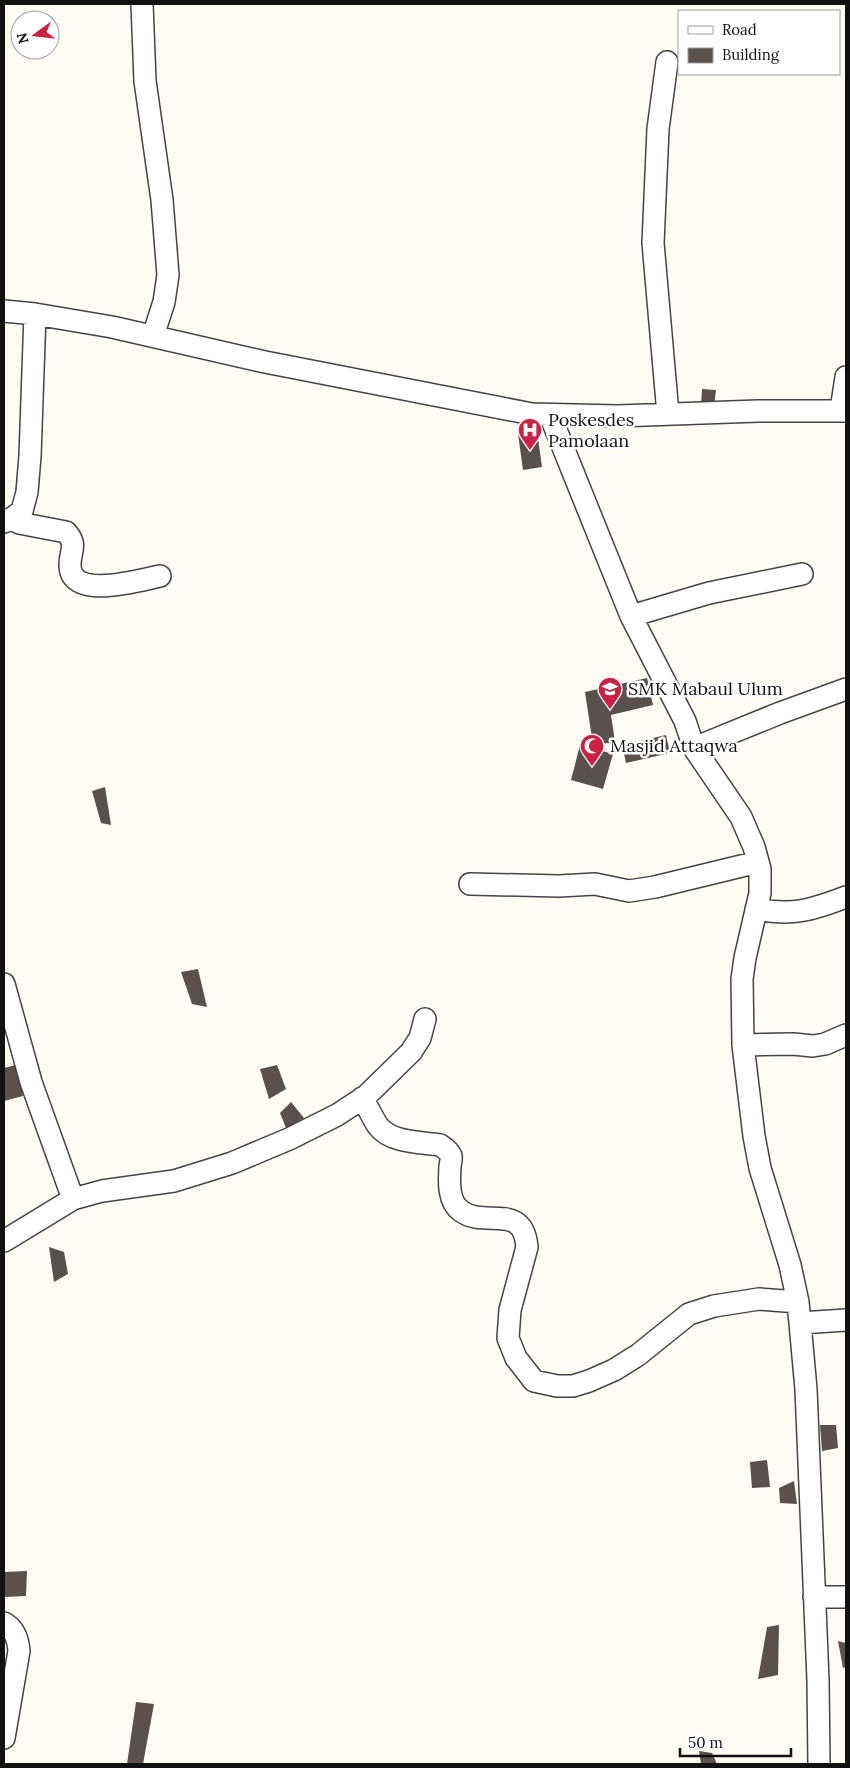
<svg xmlns="http://www.w3.org/2000/svg" width="850" height="1768" font-family="Lora,serif">
	<style>
		.building { fill: #5a504d }
		.lines { fill: none; stroke-linecap: round; stroke-linejoin: round }
		.minor-casing { stroke: #444; stroke-width: 24 }
		.minor { stroke: #fff; stroke-width: 21 }
		.labels { text-anchor: middle; stroke-width: 5; stroke-linejoin: round; paint-order: stroke }
		.poi-label { font-size: 18px; fill: #111; stroke: #fff; text-anchor: start }
	</style>
	<rect width="100%" height="100%" fill="#fffbf5"/>
	<path class="building" d="M 702,389 L 716,390 L 714,406 L 701,404 Z
		M 537,431 L 542,467 L 523,470 L 518,434 Z
		M 647,678 L 653,705 L 611,715 L 615,742 L 593,745 L 585,692 Z
		M 666,735 L 670,753 L 626,763 L 622,745 Z
		M 580,745 L 613,754 L 603,789 L 571,780 Z
		M 105,787 L 111,825 L 101,823 L 92,791 Z
		M 198,969 L 207,1007 L 192,1004 L 181,972 Z
		M 16,1065 L 23,1096 L 4,1101 L 4,1068 Z
		M 277,1065 L 286,1089 L 269,1099 L 260,1069 Z
		M 291,1102 L 304,1118 L 286,1128 L 280,1113 Z
		M 49,1247 L 64,1252 L 68,1274 L 54,1282 Z
		M 820,1425 L 836,1425 L 838,1448 L 822,1451 Z
		M 767,1460 L 770,1487 L 752,1488 L 750,1462 Z
		M 794,1481 L 797,1504 L 780,1503 L 779,1488 Z
		M 27,1571 L 26,1596 L 4,1597 L 4,1572 Z
		M 779,1625 L 778,1675 L 758,1679 L 767,1627 Z
		M 838,1641 L 846,1643 L 846,1667 L 843,1668 Z
		M 136,1702 L 154,1704 L 143,1764 L 127,1764 Z
		M 699,1751 L 712,1753 L 717,1764 L 701,1764 Z"/>
	<g class="lines">
		<defs>
			<path id="minor" d="M 142,4 L 145,81 L 162,200 L 168,275 L 164,302 L 153,336
				M 667,62 L 658,129 L 653,243 L 668,414
				M 4,311 L 35,314 L 112,327 L 265,362 L 532,414 L 618,416 L 758,411 L 846,411
				M 841,410 L 846,377
				M 550,415 L 631,616 L 685,721 L 694,748 L 741,817 L 754,847 L 760,869 L 760,893 L 745,958 L 742,979 L 743,1045 L 754,1136 L 760,1168 L 790,1265 L 798,1302 L 800,1323 L 806,1389 L 818,1680 L 819,1764
				M 12,518 L 19,523 L 66,532 C 78,545 70,550 70,565 C 70,601 140,580 160,576
				M 4,522 L 12,518 L 22,511 L 27,492 L 30,456 L 35,314
				M 631,616 L 709,593 L 802,574
				M 694,748 L 780,713 L 846,689
				M 470,884 L 559,886 L 595,884 L 629,891 L 655,887 L 758,862
				M 756,909 C 793,916 812,910 846,897
				M 4,984 L 31,1082 L 73,1199
				M 743,1045 L 793,1044 L 813,1046 L 825,1044 L 846,1035
				M 362,1098 C 368,1107 372,1117 378,1126 C 391,1143 420,1142 440,1145 C 445,1148 449,1151 451,1156 C 452,1159 450,1164 450,1167 C 449,1182 448,1202 461,1211 C 485,1229 523,1201 527,1247 L 510,1310 L 508,1338 L 516,1358 L 534,1381 L 557,1386 L 573,1386 L 589,1381 L 614,1370 L 638,1355 L 689,1314 L 714,1306 L 759,1299 L 798,1302
				M 4,1241 L 73,1199 L 102,1191 L 174,1181 L 232,1163 L 289,1139 L 337,1115 L 366,1096 L 411,1052 L 420,1038 L 425,1019
				M 800,1323 L 846,1320
				M 814,1597 L 846,1597
				M 4,1623 C 15,1629 18,1639 19,1651 L 4,1738"/>
		</defs>
		<use href="#minor" class="minor-casing"/>
		<use href="#minor" class="minor"/>
	</g>
	<defs>
		<symbol id="hospital-pin" viewBox="-11 -11 22 30"><path d="M0 17L-7.5 6A9.5 9.5 0 1 1 7.5 6Z" fill="#c82143" stroke="#fff"/><path d="M-5-5h3v3.5h4V-5h3V5h-3V1.5h-4V5h-3Z" fill="#fff"/></symbol>
		<symbol id="school-pin" viewBox="-11 -11 22 30"><path d="M0 17L-7.5 6A9.5 9.5 0 1 1 7.5 6Z" fill="#c82143" stroke="#fff"/><path d="M0-5L7-2L0 1L-7-2ZM-4 1L0 2.5L4 1V4Q0 6-4 4Z" fill="#fff"/></symbol>
		<symbol id="mosque-pin" viewBox="-11 -11 22 30"><path d="M0 17L-7.5 6A9.5 9.5 0 1 1 7.5 6Z" fill="#c82143" stroke="#fff"/><path d="M3.5-4.9A6 6 0 1 0 3.5 4.9A5 5 0 1 1 3.5-4.9Z" fill="#fff"/></symbol>
	</defs>
	<g fill-rule="evenodd">
		<use href="#hospital-pin" x="516" y="416" width="28" height="38"/>
		<use href="#school-pin" x="596" y="675" width="28" height="38"/>
		<use href="#mosque-pin" x="578" y="732" width="28" height="38"/>
	</g>
	<g class="labels">
		<g class="poi-label">
			<text x="548" y="426">Poskesdes<tspan x="548" dy="21">Pamolaan</tspan></text>
			<text x="628" y="695">SMK Mabaul Ulum</text>
			<text x="610" y="752">Masjid Attaqwa</text>
		</g>
	</g>
	<rect width="850" height="1768" fill="none" stroke="#111111" stroke-width="10"/>
	<rect x="678" y="10" width="162" height="65" fill="#ffffff" stroke="#a0a0a0"/>
	<rect x="688" y="26" width="25" height="8" fill="#ffffff" stroke="#a0a0a0"/>
	<text x="722" y="35" font-size="15" fill="#111111">Road</text>
	<rect x="688" y="48" width="25" height="15" fill="#5a504d" stroke="#a0a0a0"/>
	<text x="722" y="60" font-size="15" fill="#111111">Building</text>
	<g transform="translate(35 35) rotate(255)"><circle r="24" fill="#ffffff" stroke="#a0a0a0"/>
	<path d="M0-4L9 19L0 12L-9 19Z" fill="#c82143"/>
	<text y="-8" font-size="14" font-weight="bold" text-anchor="middle" fill="#111111">N</text>
	</g>
	<path d="M680 1748v8h111v-8" fill="none" stroke="#111111" stroke-width="2.5"/>
	<text x="688" y="1748" font-size="15" fill="#111111" stroke="#ffffff" stroke-width="4" paint-order="stroke">50 m</text>
</svg>
